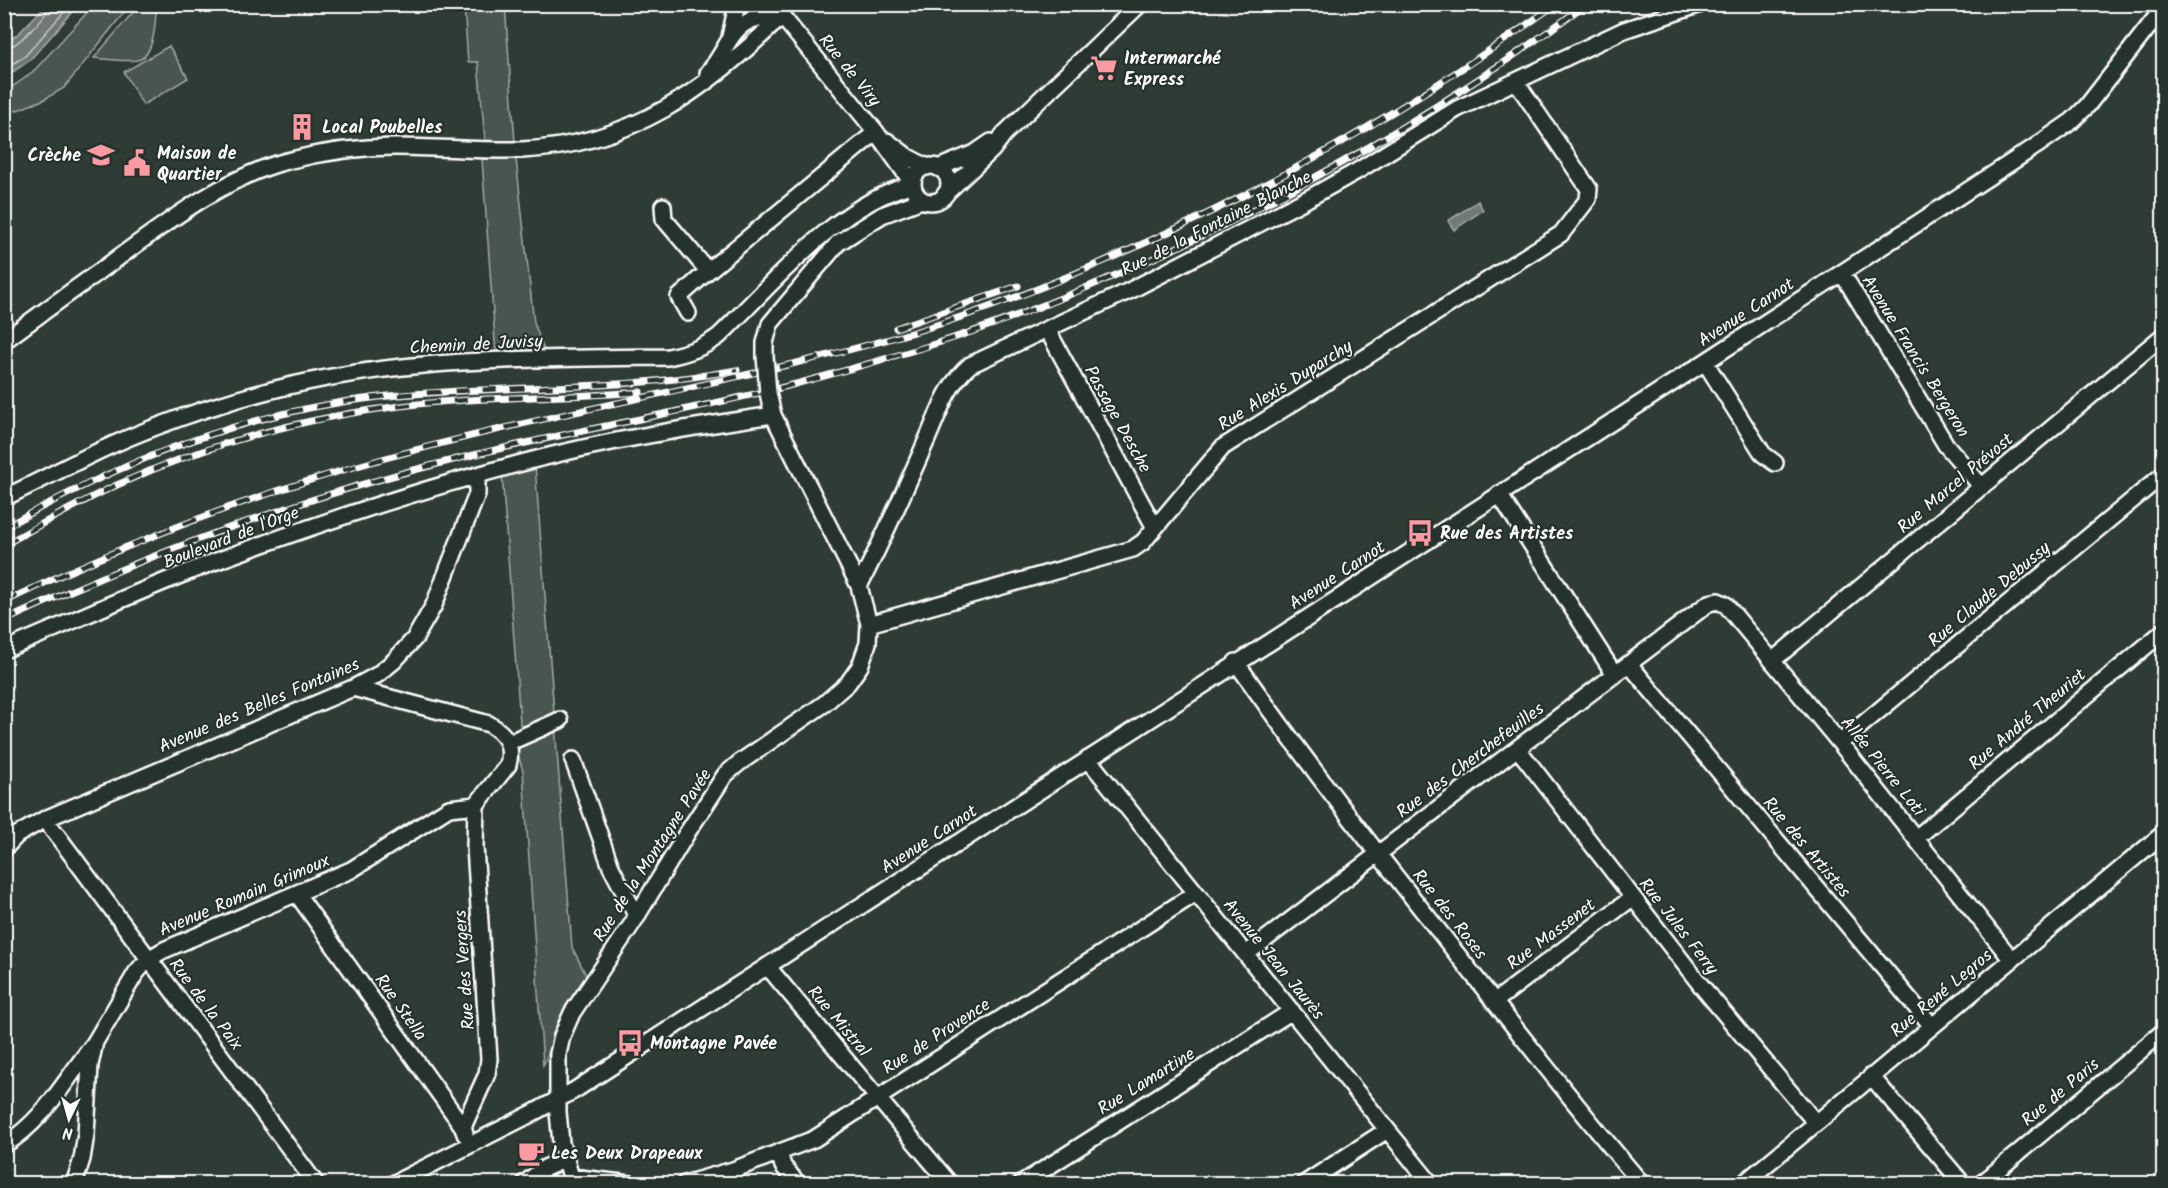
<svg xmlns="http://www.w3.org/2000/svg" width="2168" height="1188" font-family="Kalam,sans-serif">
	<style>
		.green { fill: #4a544f; stroke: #a4aaa7; stroke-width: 1.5 }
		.water { fill: #707975; stroke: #a9afac; stroke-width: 1.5 }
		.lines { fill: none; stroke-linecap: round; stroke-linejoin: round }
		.shore { stroke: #c6c9c8; stroke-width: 1.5 }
		.minor-casing { stroke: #fff; stroke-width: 20 }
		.minor { stroke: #26332d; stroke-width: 15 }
		.rail-casing { stroke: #fff; stroke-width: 7 }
		.rail { stroke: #26332d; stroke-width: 4.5; stroke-dasharray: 14; stroke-linecap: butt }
		.minor-bridge-casing { stroke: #fff; stroke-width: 20; stroke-linecap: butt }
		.minor-bridge { stroke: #26332d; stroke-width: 15 }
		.labels { text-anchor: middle; stroke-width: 4.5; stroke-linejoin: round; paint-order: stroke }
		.poi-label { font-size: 18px; font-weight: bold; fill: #fff; stroke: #26332d; text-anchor: start }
		.street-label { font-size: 18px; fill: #fff; stroke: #26332d }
	</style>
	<rect width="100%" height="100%" fill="#2f3b35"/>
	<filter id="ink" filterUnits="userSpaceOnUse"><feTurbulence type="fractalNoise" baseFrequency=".0167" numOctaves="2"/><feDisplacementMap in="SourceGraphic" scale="12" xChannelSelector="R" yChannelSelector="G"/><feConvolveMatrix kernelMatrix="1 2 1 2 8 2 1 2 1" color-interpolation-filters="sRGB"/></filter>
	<g filter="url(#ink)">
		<path class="green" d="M 140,4 L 156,5 C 156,18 155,57 137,60 C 124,62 107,59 94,58 Z
			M 94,5 L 130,5 L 64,88 L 43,100 L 5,115 L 5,92 L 32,73 Z
			M 464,5 L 505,5 L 515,143 L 485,140 L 478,62 L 468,62 Z
			M 169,46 L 188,78 L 143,105 L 124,72 Z
			M 482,159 L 516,159 L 534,323 L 545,353 L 496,355 Z
			M 535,465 L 572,947 L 587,977 C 575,992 564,1006 557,1025 C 552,1038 551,1052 543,1065 L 523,771 L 514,741 L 521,736 L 502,474 Z"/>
		<path class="water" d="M 46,5 L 79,5 L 29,61 L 7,76 L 5,74 L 5,44 L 20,32 Z
			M 1478,201 L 1483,210 L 1454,230 L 1448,221 Z"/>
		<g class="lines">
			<path class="shore" d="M 4,49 C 16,48 48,16 50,4
				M 4,69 L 25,56 L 71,4"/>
			<defs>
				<path id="minor" d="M 772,4 L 876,132 L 913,184
					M 730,37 L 737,4
					M 708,73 C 735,39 730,15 782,16
					M 887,141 L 908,157 L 927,167
					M913 184a18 18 0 1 1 36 0a18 18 0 1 1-36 0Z
					M 938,168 L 975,153 L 991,142
					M 945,194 L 992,150 L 1004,134 L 1140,4
					M 663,206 L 664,219 L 708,271 L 876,132
					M 1842,273 L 1946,445 L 1982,487
					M 688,313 L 679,297 L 708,271
					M 1047,329 L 1155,528
					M 4,341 C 40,314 75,289 111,263 C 163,225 224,177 287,161 C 322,152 359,147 395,147 C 437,147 480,151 522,150 C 632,145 706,90 782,16
					M 765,356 L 765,343 L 770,324 L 838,243 L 882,215 L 922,200
					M 1705,362 L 1763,454 L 1775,463
					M 1499,494 L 1615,675
					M 4,498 C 54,474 102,447 153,428 C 235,396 325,374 413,366 C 498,358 583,358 668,357 C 687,353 703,348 719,336 C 776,281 834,206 913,184
					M 859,586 C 883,540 904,492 925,444 C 939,414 944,388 970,365 L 1131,290 L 1307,199 L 1359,170 L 1457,109 L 1624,30 L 1701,4
					M 869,624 L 1133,549 L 1143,542 L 1223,447 L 1561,234 L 1588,199 L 1589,189 L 1517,83
					M 4,650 C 77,620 148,586 222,559 C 325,521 430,486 537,459 C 614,439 694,427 773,415
					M 1772,661 L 2164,335
					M 1236,662 C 1301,756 1371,846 1442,935 C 1508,1019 1572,1102 1642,1184
					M 1629,664 L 1932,1026
					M 517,739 L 560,720
					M 1840,743 L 2164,474
					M 1518,749 L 1703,988 L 1816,1123
					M 1088,759 L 1431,1184
					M 573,760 L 611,867 L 637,917
					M 45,819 L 316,1184
					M 1916,838 L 2164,631
					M 4,849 L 17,835 L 45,819 L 353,688 L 377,675 L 394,661 L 415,638 L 434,605 L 477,494 L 477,475
					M 297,894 L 463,1127 L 465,1134
					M 1246,954 L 1709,603 L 1718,601 L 1726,605 L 1840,743 L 2012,960
					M 767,966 L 950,1184
					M 1494,1002 L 1632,898
					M 1871,1076 L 1963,1184
					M 463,1127 L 487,1074 L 489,1059 L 475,847 L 476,805
					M 4,1145 C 44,1121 65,1080 93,1045
					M 779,1153 L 783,1166 L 798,1184
					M 571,1177 L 631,1184
					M 74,1184 L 82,1159 L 86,1134 L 90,1065 L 95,1042 L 136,973 L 148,959 L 164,950 L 351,870 L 449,808 L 476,805 L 508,765 C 513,745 506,734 489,724 L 353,688
					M 393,1184 L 531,1114 L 575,1090 L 1705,362 L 2036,146 L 2072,121 L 2087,106 L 2164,7
					M 524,1184 L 545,1168 L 566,1159
					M 573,1184 L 561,1143 L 558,1112 L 558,1054 L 562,1036 L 572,1013 L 632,924 L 687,833 L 725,775 L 739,763 L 824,704 L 848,683 L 860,666 L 868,643 L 869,624 L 859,586 L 773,415 L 768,393
					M 684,1184 L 733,1170 L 814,1139 L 1196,893
					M 1021,1184 L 1292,1011
					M 1304,1184 L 1387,1130
					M 1743,1184 L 2164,833
					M 1981,1184 L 2164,1031"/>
			</defs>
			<use href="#minor" class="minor-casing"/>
			<use href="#minor" class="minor"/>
			<defs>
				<path id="rail" d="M 896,328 L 1018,286
					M 4,528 C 120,461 246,412 379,397 C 498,384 619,392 737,370
					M 4,545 C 42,524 78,503 117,485 C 211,442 315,415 418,404 C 492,396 566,398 640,392
					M 4,602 C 126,543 252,495 382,459 C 558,410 739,383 914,332 C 994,308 1073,276 1149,241 C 1293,176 1428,96 1556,4
					M 4,621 C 150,553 301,497 457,459 C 565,432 676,414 784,387 C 831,375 878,361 925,347 C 999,325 1071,295 1141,264 C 1299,193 1447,107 1586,4"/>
			</defs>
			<use href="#rail" class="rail-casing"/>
			<use href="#rail" class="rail"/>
			<defs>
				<path id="minor-bridge" d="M 765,356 L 768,393"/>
			</defs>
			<use href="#minor-bridge" class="minor-bridge-casing"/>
			<use href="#minor-bridge" class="minor-bridge"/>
		</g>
	</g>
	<defs>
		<symbol id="supermarket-bare" viewBox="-9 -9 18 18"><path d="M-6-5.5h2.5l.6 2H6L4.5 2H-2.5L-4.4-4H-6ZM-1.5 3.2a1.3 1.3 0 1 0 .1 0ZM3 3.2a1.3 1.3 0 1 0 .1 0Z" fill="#ff9aa2" stroke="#26332d" stroke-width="2.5" paint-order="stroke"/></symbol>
		<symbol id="building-bare" viewBox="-9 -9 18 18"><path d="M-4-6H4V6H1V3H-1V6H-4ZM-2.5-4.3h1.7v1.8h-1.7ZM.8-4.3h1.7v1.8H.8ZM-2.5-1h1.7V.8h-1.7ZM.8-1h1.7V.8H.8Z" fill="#ff9aa2" stroke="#26332d" stroke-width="2.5" paint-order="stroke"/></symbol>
		<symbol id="school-bare" viewBox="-9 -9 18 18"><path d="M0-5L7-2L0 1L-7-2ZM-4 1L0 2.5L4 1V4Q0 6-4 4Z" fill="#ff9aa2" stroke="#26332d" stroke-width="2.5" paint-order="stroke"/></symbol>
		<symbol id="civic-bare" viewBox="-9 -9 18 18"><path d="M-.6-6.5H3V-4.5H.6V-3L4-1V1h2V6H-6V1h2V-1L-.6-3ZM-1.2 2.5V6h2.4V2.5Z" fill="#ff9aa2" stroke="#26332d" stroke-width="2.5" paint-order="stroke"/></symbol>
		<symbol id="bus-bare" viewBox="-9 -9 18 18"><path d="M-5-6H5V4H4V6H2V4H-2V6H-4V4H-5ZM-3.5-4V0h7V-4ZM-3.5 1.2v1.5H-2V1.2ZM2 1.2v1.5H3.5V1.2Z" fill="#ff9aa2" stroke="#26332d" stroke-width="2.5" paint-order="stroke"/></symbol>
		<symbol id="cafe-bare" viewBox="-9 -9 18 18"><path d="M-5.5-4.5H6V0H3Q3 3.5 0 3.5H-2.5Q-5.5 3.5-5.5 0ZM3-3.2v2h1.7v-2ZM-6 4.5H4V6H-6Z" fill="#ff9aa2" stroke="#26332d" stroke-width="2.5" paint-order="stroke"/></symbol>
	</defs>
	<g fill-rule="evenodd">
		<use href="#supermarket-bare" x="1085" y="49" width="38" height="38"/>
		<use href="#building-bare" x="283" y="108" width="38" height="38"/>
		<use href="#school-bare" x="82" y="136" width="38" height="38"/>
		<use href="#civic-bare" x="118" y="144" width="38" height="38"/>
		<use href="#bus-bare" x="1401" y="514" width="38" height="38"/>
		<use href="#bus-bare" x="611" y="1024" width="38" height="38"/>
		<use href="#cafe-bare" x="512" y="1134" width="38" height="38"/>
	</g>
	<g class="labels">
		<g class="poi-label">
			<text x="1124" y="64">Intermarché<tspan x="1124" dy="21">Express</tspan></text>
			<text x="322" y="133">Local Poubelles</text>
			<text x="157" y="159">Maison de<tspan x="157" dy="21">Quartier</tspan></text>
			<text x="81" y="161" text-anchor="end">Crèche</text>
			<text x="1440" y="539">Rue des Artistes</text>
			<text x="650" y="1049">Montagne Pavée</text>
			<text x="551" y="1159">Les Deux Drapeaux</text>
		</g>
		<g class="street-label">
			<text transform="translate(850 70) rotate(51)" y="6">Rue de Viry</text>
			<text transform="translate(1216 223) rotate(-27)" y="6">Rue de la Fontaine Blanche</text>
			<text transform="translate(1746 312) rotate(-33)" y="6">Avenue Carnot</text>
			<text transform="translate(476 344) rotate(-3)" y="6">Chemin de Juvisy</text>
			<text transform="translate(1916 356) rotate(58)" y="6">Avenue Francis Bergeron</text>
			<text transform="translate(1285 385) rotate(-32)" y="6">Rue Alexis Duparchy</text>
			<text transform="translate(1118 419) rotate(61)" y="6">Passage Desche</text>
			<text transform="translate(1955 483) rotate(-40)" y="6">Rue Marcel Prévost</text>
			<text transform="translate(231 537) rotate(-21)" y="6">Boulevard de l'Orge</text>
			<text transform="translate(1337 575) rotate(-33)" y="6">Avenue Carnot</text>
			<text transform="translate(1989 594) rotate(-40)" y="6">Rue Claude Debussy</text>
			<text transform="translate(259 705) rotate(-23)" y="6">Avenue des Belles Fontaines</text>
			<text transform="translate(2027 719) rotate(-40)" y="6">Rue André Theuriet</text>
			<text transform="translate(1470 760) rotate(-37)" y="6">Rue des Cherchefeuilles</text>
			<text transform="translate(1883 766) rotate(51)" y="6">Allée Pierre Loti</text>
			<text transform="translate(929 839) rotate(-33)" y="6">Avenue Carnot</text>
			<text transform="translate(1807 847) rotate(50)" y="6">Rue des Artistes</text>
			<text transform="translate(652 855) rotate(-57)" y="6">Rue de la Montagne Pavée</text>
			<text transform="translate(244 895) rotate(-23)" y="6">Avenue Romain Grimoux</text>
			<text transform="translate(1450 914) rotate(52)" y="6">Rue des Roses</text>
			<text transform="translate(1679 926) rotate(52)" y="6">Rue Jules Ferry</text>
			<text transform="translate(1551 934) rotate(-37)" y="6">Rue Massenet</text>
			<text transform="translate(1274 959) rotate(51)" y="6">Avenue Jean Jaurès</text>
			<text transform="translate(464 970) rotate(-94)" y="6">Rue des Vergers</text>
			<text transform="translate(1941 993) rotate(-40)" y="6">Rue René Legros</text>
			<text transform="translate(206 1004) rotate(53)" y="6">Rue de la Paix</text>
			<text transform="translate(401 1007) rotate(55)" y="6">Rue Stella</text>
			<text transform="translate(839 1021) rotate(50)" y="6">Rue Mistral</text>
			<text transform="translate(936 1036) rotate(-33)" y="6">Rue de Provence</text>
			<text transform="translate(1146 1081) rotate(-32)" y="6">Rue Lamartine</text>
			<text transform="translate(2060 1092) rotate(-40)" y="6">Rue de Paris</text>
		</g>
	</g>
	<rect width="2168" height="1188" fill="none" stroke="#26332d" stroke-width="24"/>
	<rect x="12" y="12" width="2144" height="1164" fill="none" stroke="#fff" stroke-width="2" filter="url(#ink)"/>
	<g transform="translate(69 1119) rotate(185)" stroke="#26332d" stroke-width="4.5" paint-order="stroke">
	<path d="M0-4.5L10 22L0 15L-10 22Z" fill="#ffffff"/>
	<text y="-9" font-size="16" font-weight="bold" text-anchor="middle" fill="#ffffff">N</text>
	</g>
</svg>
